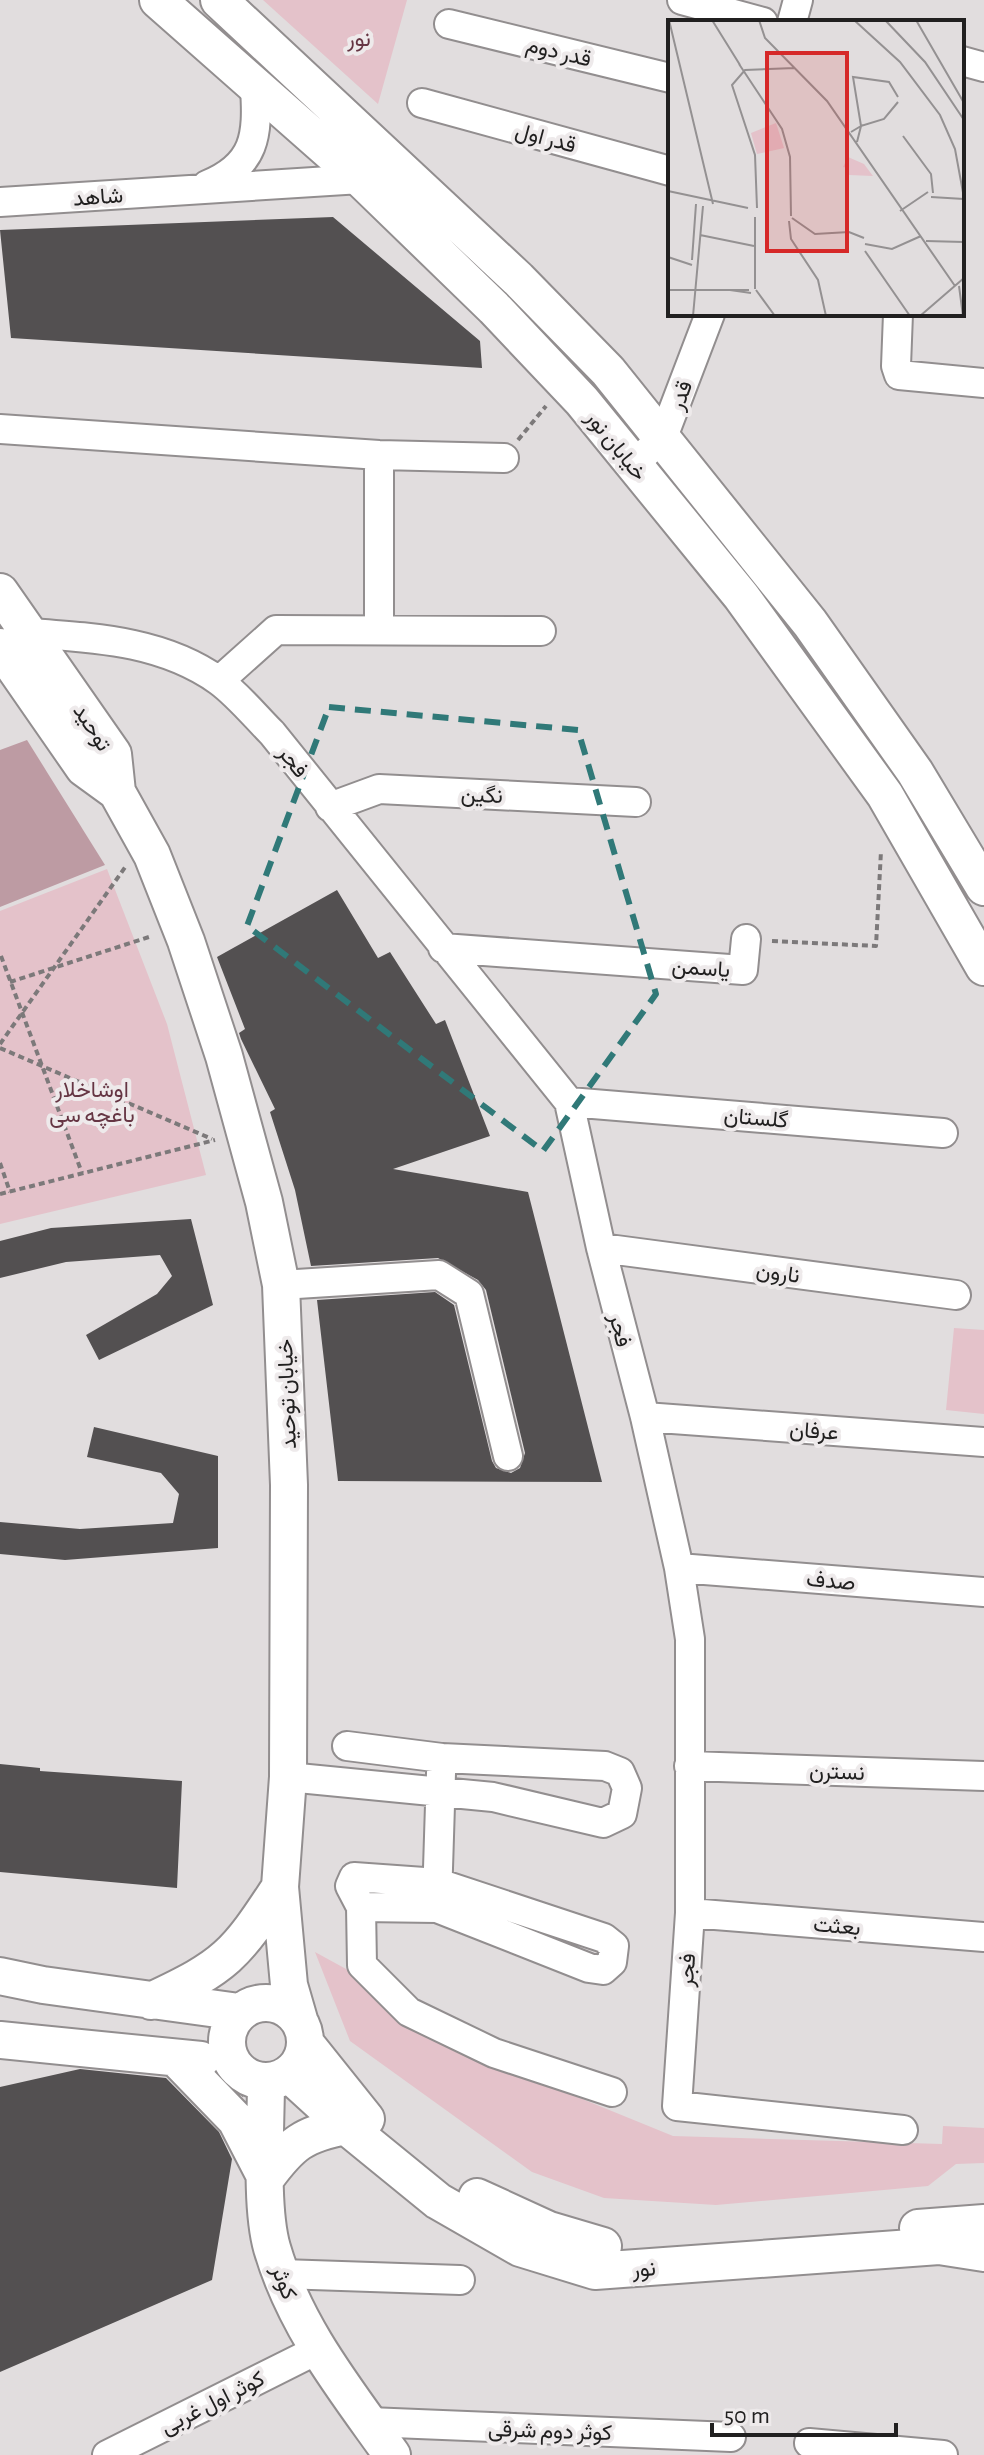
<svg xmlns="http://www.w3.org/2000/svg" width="984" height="2455" font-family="'Alegreya Sans',Vazirmatn,sans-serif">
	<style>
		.green { fill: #e4c2ca }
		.water { fill: #bd9ba3 }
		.building { fill: #535051 }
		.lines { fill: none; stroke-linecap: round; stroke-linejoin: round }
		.minor-casing { stroke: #928e8f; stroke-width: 32 }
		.major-casing { stroke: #928e8f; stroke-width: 40 }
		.path { stroke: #7c797a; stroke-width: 4; stroke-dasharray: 6 4; stroke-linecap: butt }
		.minor { stroke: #fff; stroke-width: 28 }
		.major { stroke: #fff; stroke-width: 36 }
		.marked { fill: none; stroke: #307978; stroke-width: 6; stroke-dasharray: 16 10; stroke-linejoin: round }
		.labels { text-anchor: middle; stroke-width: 8; stroke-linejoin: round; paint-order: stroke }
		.park-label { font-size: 22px; fill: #653543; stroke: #eeeaeb }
		.street-label { font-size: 22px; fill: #212020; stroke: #eeeaeb }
		.inset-road { fill: none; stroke: #949192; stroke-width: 2 }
		.view { fill: #d62828; fill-opacity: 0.15; stroke: #d62828; stroke-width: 4 }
		.inset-edge { fill: none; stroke: #212020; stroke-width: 4 }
	</style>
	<rect width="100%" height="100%" fill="#e1ddde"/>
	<path class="green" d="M 263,0 L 407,0 L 378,104 Z
		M 107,869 L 167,1024 L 206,1175 L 0,1224 L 0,911 Z
		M 954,1328 L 984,1330 L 984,1414 L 946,1410 Z
		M 315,1952 L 357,1975 L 440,2041 L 673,2136 L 942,2144 L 943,2126 L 984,2128 L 984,2163 L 956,2164 L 928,2186 L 716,2205 L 604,2198 L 532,2172 L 350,2041 Z"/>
	<path class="water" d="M 27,740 L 105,865 L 0,907 L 0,750 Z"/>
	<path class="building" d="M 333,217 L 480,341 L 482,368 L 11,338 L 0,230 Z
		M 337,890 L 378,958 L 390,952 L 436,1024 L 445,1020 L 490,1136 L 393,1169 L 528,1192 L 602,1482 L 338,1481 L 317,1300 L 435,1292 L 454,1305 L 492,1461 L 496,1468 L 511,1473 L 520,1468 L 525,1453 L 486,1290 L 478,1280 L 438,1258 L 311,1266 L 295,1190 L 270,1112 L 275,1109 L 241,1039 L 239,1033 L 245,1029 L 217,957 Z
		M 191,1219 L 213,1305 L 99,1360 L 86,1335 L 157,1294 L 172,1276 L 160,1255 L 66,1262 L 0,1278 L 0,1241 L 51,1228 Z
		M 94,1427 L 218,1456 L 218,1548 L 65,1560 L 0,1554 L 0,1522 L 80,1529 L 173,1523 L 179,1494 L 161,1473 L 87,1457 Z
		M 0,1764 L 40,1768 L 40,1771 L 182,1781 L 177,1888 L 0,1872 Z
		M 80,2069 L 166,2078 L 219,2132 L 232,2159 L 212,2280 L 0,2372 L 0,2087 Z
		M 222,2075 L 246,2076 L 243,2097 Z"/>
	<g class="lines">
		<defs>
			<path id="minor" d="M 682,0 L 763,22
				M 792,22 L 798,0
				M 449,24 L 670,78
				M 962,61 L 984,67
				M 422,103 L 670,171
				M 207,185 C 256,165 258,135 255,88
				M 0,202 L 361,179
				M 898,314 L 896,366 L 899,375 L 984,383
				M 0,429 L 379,455 L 504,458
				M 379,455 L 379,630
				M 633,465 L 663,437 L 710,314
				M 18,643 L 30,633 C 96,638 163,641 219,681 C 238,695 255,716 272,733 L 569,1102 L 601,1248 L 645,1417 L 679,1568 L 690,1639 L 690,1913 L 677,2106 L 903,2130
				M 219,681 L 276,630 L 541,631
				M 330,807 L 379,789 L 636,802
				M 443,948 L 743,970 L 746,939
				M 569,1102 L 943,1133
				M 601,1248 L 956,1295
				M 281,1285 L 439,1275 L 469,1294 L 508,1456
				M 645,1417 L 984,1442
				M 679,1568 L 984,1592
				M 689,1766 L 984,1776
				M 288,1777 L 493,1797 L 603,1823 L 622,1814 L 627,1788 L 620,1772 L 605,1766 L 442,1758 L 347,1746
				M 354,1877 L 438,1883 L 604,1938 L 614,1946 L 612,1962 L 603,1970 L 589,1968 L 437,1908 L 361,1907 L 350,1886 Z
				M 437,1900 L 441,1773
				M 361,1907 L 362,1965 L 409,2012 L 494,2053 L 612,2092
				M 690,1913 L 984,1937
				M 282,2274 L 460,2280
				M 369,2422 L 731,2437
				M 809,2443 L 943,2455
				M 107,2455 L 317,2350"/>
			<path id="major" d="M 158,0 L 361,179 L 494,308 L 582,401 L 741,596 L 885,795 L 984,967
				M 219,0 L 518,279 L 608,371 L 810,623 L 915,772 L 984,887
				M 0,592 L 113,754 L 117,792 L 152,855 L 186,941 L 224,1056 L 264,1202 L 281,1285 L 289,1485 L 288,1777 L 280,1887 L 289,1985 L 300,2023
				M 0,647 L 84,768 L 117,792
				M 0,1976 L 43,1985 L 239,2012
				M 151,2001 C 226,1966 235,1956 280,1887
				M227 2042a39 39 0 1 1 78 0a39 39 0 1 1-78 0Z
				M 0,2040 L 201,2060
				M 306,2044 L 366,2119
				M 176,2058 L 236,2120 L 266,2178 C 291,2144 303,2134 346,2126
				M 289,2074 L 346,2126 L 438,2201 L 520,2248 L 595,2271 L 939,2246 L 984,2253
				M 266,2081 C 266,2127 260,2206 272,2248 C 295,2327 345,2389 392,2455
				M 477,2197 L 549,2230 L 603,2246
				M 918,2228 L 984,2223"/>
		</defs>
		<use href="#minor" class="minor-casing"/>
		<use href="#major" class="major-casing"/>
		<path class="path" d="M 518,440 L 546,406
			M 772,941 L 876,946 L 881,851
			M 1,956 L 82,1173
			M 10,982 L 152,936
			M 0,1044 L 126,866
			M 0,1048 L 212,1139
			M 0,1163 L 10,1192
			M 0,1194 L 215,1140"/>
		<use href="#minor" class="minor"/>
		<use href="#major" class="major"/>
	</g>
	<path class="marked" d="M 329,707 L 578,730 L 656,994 L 543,1151 L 247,926 Z"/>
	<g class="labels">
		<g class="park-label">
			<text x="359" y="46">نور</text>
			<text x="92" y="1097">اوشاخلار<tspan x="92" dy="25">باغچه سی</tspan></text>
		</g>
		<g class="street-label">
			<text transform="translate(559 51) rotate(14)" y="8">قدر دوم</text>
			<text transform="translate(546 137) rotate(15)" y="8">قدر اول</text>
			<text transform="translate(98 196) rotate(-4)" y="8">شاهد</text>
			<text transform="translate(680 395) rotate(-69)" y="8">قدر</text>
			<text transform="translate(617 445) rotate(51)" y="8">خیابان نور</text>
			<text transform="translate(93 727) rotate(57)" y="8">توحید</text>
			<text transform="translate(294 761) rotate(52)" y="8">فجر</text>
			<text transform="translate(482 794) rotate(3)" y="8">نگین</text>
			<text transform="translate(701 967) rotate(4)" y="8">یاسمن</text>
			<text transform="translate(756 1117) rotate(5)" y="8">گلستان</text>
			<text transform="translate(778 1272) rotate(8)" y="8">نارون</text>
			<text transform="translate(621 1330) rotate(76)" y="8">فجر</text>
			<text transform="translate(286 1394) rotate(-92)" y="8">خیابان توحید</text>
			<text transform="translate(814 1430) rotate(4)" y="8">عرفان</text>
			<text transform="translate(831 1580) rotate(5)" y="8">صدف</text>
			<text transform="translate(837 1771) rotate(2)" y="8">نسترن</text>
			<text transform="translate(837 1925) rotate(5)" y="8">بعثت</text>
			<text transform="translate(686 1970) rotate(-86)" y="8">فجر</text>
			<text transform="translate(644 2268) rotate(-4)" y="8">نور</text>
			<text transform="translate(285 2282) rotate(69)" y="8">کوثر</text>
			<text transform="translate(212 2402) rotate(-27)" y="8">کوثر اول غربی</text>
			<text transform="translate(550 2430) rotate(2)" y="8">کوثر دوم شرقی</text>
		</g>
	</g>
	<g transform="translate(668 20)">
		<rect width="296" height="296" fill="#e1ddde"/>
		<path d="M 108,103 L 116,128 L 89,134 L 83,113 ZM 180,137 L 196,144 L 205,156 L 181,155 L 181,148 L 175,147 Z" fill="#e4c2ca"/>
		<path class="inset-road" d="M 1,0 L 45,184M 44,0 L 72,45M 91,0 L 97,18 L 159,81 L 287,266M 186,0 L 232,42 L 272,95 L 287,129 L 296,178M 217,0 L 257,42 L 296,100M 248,0 L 296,83M 71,44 L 114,109 L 122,137 L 123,196M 230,82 L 216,99 L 193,106 L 185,57 L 221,62 L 230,77M 183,112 L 193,106 L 189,122M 235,116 L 263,154 L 265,173M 0,171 L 80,188M 263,177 L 296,179M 89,188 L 87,135 L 64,65 L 77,50 L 127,48M 232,191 L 260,172M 87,197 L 87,269M 124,198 L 147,214 L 181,212 L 196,218M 121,201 L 123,219 L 150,260 L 158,296M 32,215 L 86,226M 258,221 L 296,222M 197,224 L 224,229 L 253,216M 197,231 L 242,296M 0,237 L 24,245M 24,240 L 28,184M 291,266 L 295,296M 0,270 L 62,270M 81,270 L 62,270 L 83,273M 88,270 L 107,296M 25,296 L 35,186M 252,296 L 296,258"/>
		<path class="view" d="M 99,33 L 179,33 L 179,231 L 99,231 Z"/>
		<rect width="296" height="296" class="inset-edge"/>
	</g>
	<path d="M712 2423v12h184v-12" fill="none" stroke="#212020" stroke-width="4"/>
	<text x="724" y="2423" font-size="24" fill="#212020" stroke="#eeeaeb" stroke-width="6" paint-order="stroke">50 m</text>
</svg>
